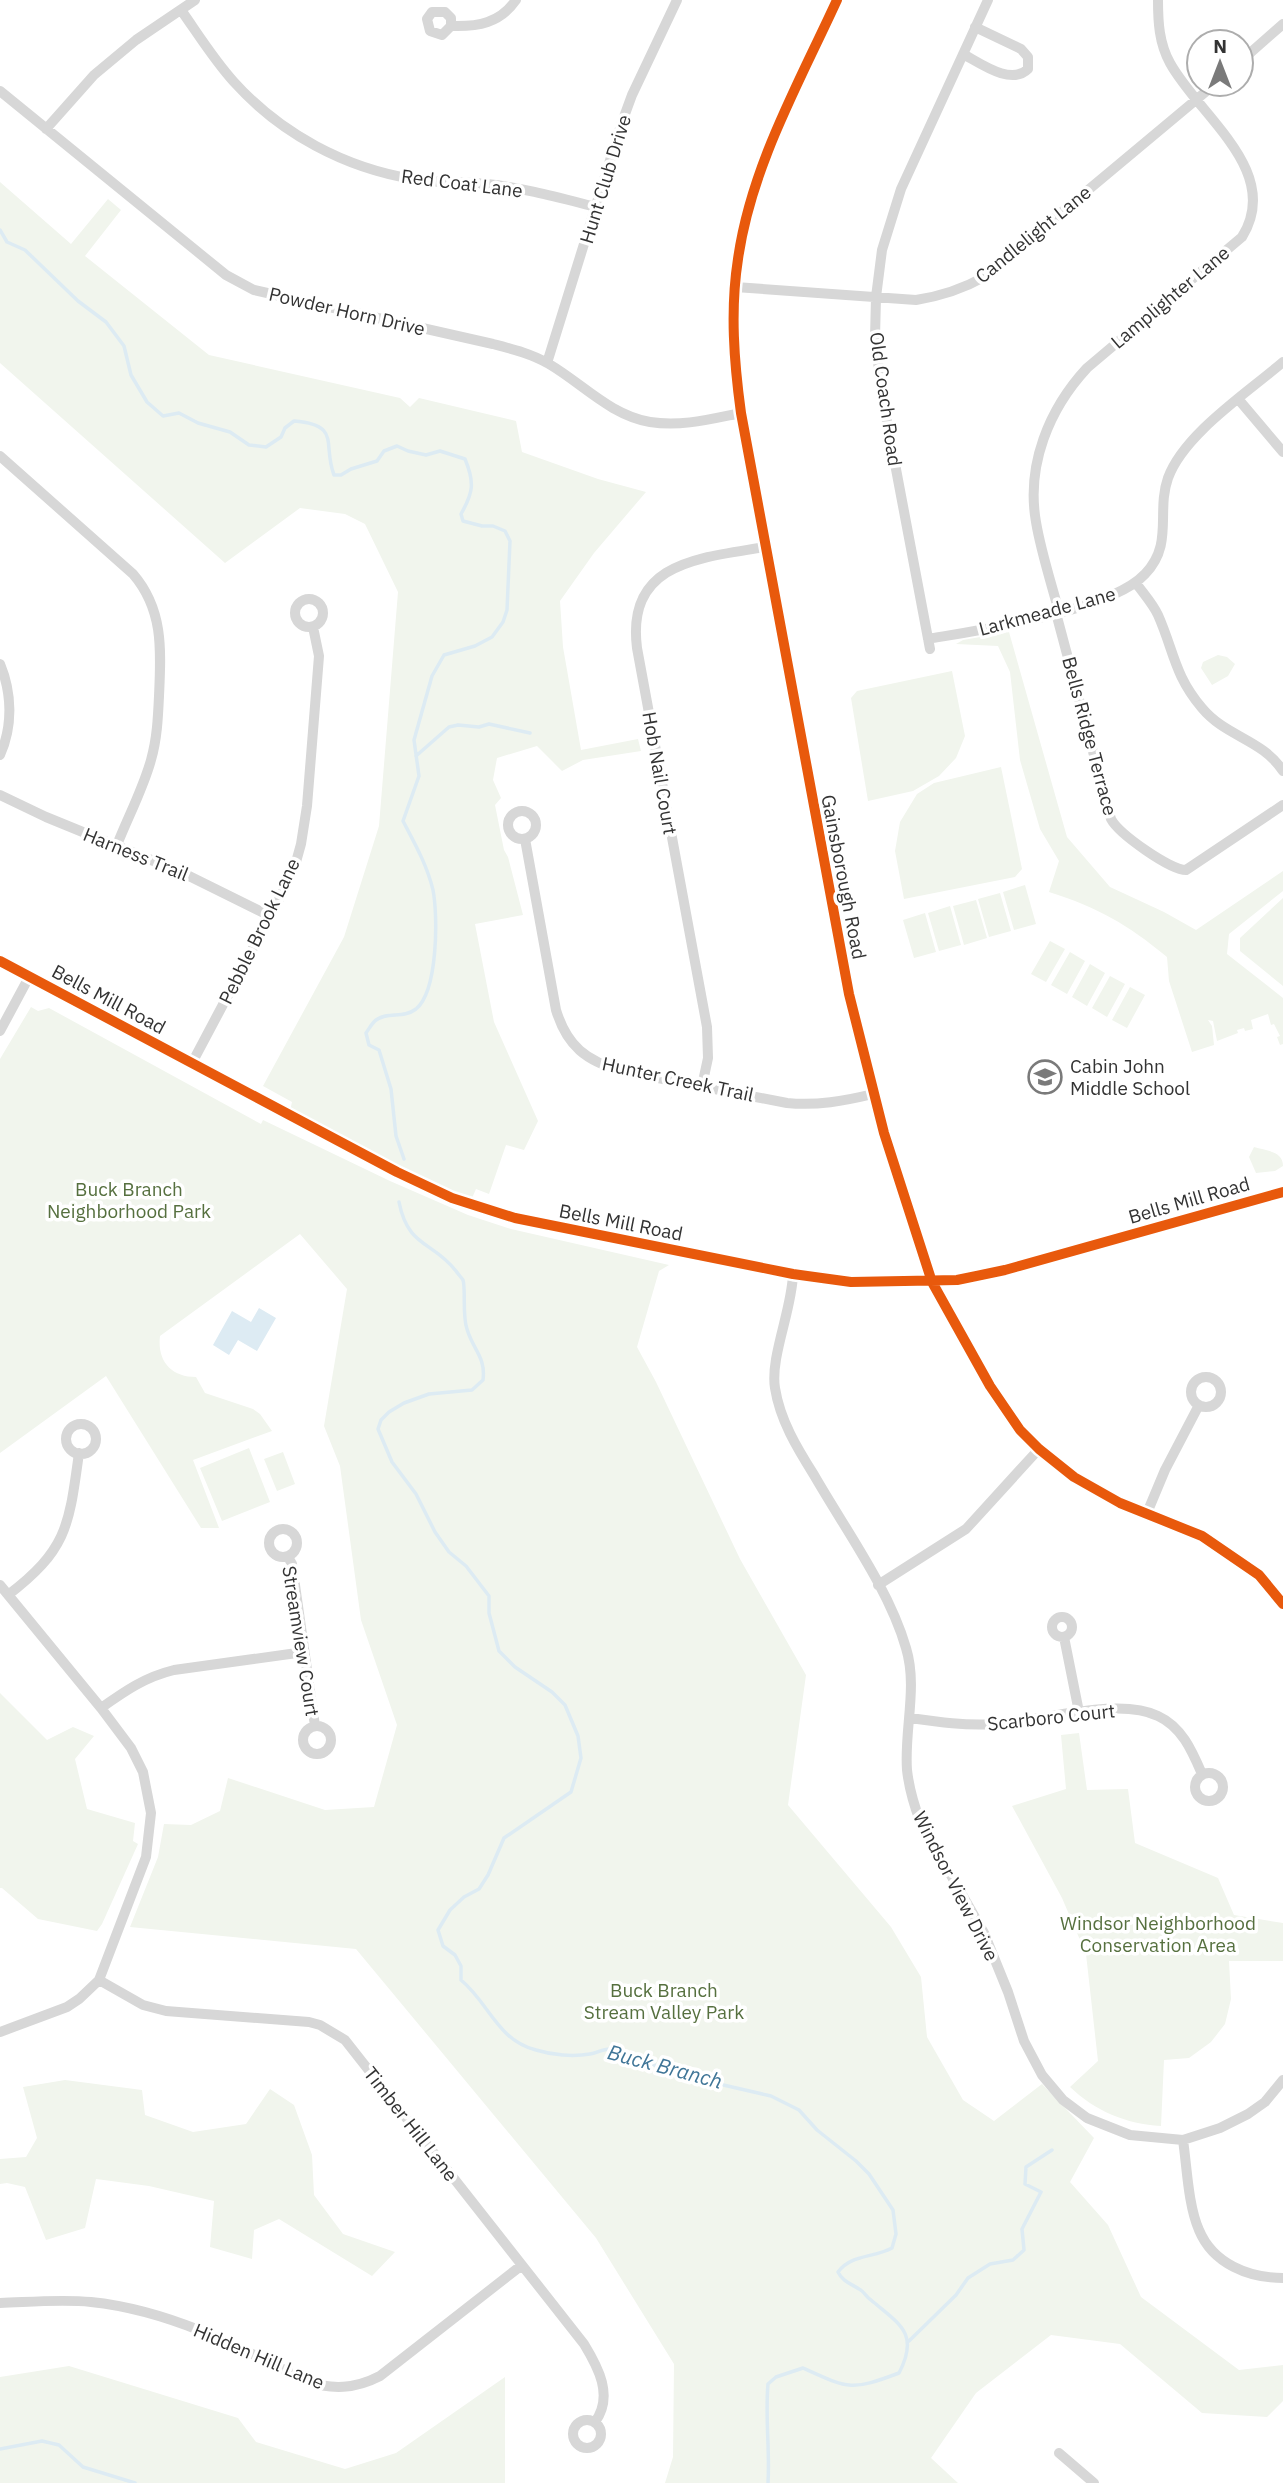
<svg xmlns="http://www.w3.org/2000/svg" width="1283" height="2483" font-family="'IBM Plex Sans',sans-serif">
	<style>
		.green { fill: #f1f5ed }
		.water { fill: #ddebf3 }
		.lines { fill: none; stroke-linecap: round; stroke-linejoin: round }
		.stream { stroke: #ddebf3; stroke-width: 3.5 }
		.minor { stroke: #d7d7d7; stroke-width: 10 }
		.tertiary { stroke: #d7d7d7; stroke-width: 12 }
		.cycleway-casing { stroke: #fff; stroke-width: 15 }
		.cycleway { stroke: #e8590c; stroke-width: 10 }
		.labels { text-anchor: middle; stroke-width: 7; stroke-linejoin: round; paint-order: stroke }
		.street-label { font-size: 19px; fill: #333; stroke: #fff }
		.poi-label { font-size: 19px; fill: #333; stroke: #fff; text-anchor: start }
		.park-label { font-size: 19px; fill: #56703f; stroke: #fff }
		.water-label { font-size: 21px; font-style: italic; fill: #3f7597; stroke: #fff }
	</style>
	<rect width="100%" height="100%" fill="#fff"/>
	<path class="green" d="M 0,182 L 71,244 L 108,199 L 121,210 L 85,256 L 209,355 L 400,398 L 410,407 L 419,398 L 516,421 L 522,452 L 598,479 L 646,492 L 594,553 L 560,601 L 563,647 L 581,750 L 638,739 L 641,751 L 583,760 L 562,771 L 537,746 L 497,758 L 493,780 L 501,798 L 495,805 L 504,850 L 508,857 L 523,915 L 475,924 L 494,1022 L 538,1121 L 524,1150 L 506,1145 L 489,1194 L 476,1189 L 469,1205 L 289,1115 L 292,1102 L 263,1086 L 344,937 L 379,826 L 398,592 L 365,524 L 345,514 L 300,508 L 225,563 L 0,363 Z
		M 1009,632 L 1067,837 L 1110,887 L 1164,912 L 1196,930 L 1283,871 L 1283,891 L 1229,934 L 1227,954 L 1283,998 L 1283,1044 L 1280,1045 L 1277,1037 L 1280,1036 L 1274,1024 L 1271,1025 L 1268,1014 L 1251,1020 L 1253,1029 L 1245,1031 L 1244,1028 L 1237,1030 L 1238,1033 L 1217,1041 L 1213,1021 L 1208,1020 L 1212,1026 L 1214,1045 L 1192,1052 L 1169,981 L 1167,957 C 1127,924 1099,908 1049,892 L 1059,861 L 1040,829 L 1020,760 L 1010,672 L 998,646 L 956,644 L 963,640 Z
		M 1218,655 L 1227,657 L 1235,664 L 1228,676 L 1212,685 L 1201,668 L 1203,662 Z
		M 952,671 L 965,736 L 956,758 L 939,776 L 913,791 L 868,801 L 851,698 L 857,691 Z
		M 1001,767 L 1022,869 L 1015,877 L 904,899 L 895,851 L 900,822 L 917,794 L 934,783 Z
		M 1025,885 L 1036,924 L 1014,930 L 1003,892 Z
		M 1000,893 L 1011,931 L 989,937 L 978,899 Z
		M 1283,898 L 1283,986 L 1240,951 L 1240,938 Z
		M 976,900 L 987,938 L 964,945 L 953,906 Z
		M 950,906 L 961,945 L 939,951 L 928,913 Z
		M 925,913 L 936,952 L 914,958 L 903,920 Z
		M 1050,941 L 1065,949 L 1046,982 L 1031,974 Z
		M 1070,952 L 1085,961 L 1067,994 L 1051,985 Z
		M 1090,964 L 1105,973 L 1087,1006 L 1072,997 Z
		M 1110,976 L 1125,984 L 1107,1017 L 1092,1008 Z
		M 1130,987 L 1145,995 L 1127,1028 L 1112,1020 Z
		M 31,1007 L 38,1011 L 49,1008 L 261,1124 L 263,1120 L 390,1181 L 468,1215 L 511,1229 L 669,1265 L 659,1271 L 637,1347 L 656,1382 L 740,1559 L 806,1675 L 788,1805 L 891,1927 L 921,1977 L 927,2037 L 963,2100 L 994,2121 L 1042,2084 L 1094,2138 L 1070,2182 L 1108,2225 L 1141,2297 L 1239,2370 L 1283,2365 L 1283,2401 L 1267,2417 L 1202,2413 L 1120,2344 L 1051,2335 L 976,2393 L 931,2458 L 958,2483 L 665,2483 L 673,2457 L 674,2364 L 596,2238 L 356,1949 L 130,1927 L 158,1857 L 164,1824 L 191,1825 L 220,1811 L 228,1778 L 325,1810 L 374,1807 L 397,1725 L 361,1620 L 340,1466 L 324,1426 L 347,1289 L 300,1234 L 160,1336 C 157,1361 171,1377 196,1377 L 205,1393 L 253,1409 L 260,1414 L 272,1431 L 193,1460 L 219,1528 L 201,1528 L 106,1376 L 0,1453 L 0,1059 Z
		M 1254,1147 C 1267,1151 1283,1151 1283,1166 L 1275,1171 L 1256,1173 L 1249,1157 Z
		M 249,1448 L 270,1502 L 222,1521 L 200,1468 Z
		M 283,1452 L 295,1484 L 277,1491 L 264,1459 Z
		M 0,1693 L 47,1740 L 73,1727 L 94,1736 L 75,1759 L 87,1809 L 135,1823 L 133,1841 L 138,1844 L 102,1924 L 97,1931 L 38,1919 L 2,1888 L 0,1888 Z
		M 1079,1733 L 1087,1790 L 1128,1789 L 1135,1843 L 1218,1878 L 1234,1915 L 1283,1923 L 1283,1961 L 1229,1961 L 1231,1999 L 1225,2024 L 1211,2042 L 1189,2058 L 1164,2060 L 1161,2126 C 1126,2124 1095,2111 1070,2087 L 1098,2061 L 1086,1954 L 1062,1898 L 1012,1806 L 1066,1789 L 1061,1735 Z
		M 65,2080 L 142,2090 L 145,2115 L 193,2132 L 246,2124 L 270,2089 L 294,2105 L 312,2155 L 314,2195 L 343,2234 L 395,2252 L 372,2276 L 279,2219 L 254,2230 L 252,2259 L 210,2247 L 214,2201 L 149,2186 L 96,2179 L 85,2228 L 46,2240 L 25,2187 L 7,2183 L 0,2184 L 0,2159 L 26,2157 L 37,2138 L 23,2087 Z
		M 69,2366 L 238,2418 L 256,2442 L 345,2469 L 396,2453 L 505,2377 L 505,2483 L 0,2483 L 0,2377 Z"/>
	<path class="water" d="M 259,1308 L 276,1318 L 257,1351 L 238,1340 L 229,1355 L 213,1345 L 232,1311 L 251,1322 Z"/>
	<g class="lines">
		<path class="stream" d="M 0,230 L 7,242 L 25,250 L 78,301 L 106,322 L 124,346 L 131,375 L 147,402 L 163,416 L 179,413 L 198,423 L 230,432 L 249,445 L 266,447 L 281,437 L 285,428 L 294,421 C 342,425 322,444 334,475 L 341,475 L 351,469 L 377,461 L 384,451 L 397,446 L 408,451 L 426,455 L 440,451 L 465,459 C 475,483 473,493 461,514 L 463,521 L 482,526 L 493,526 L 505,531 L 510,541 L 507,610 L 503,622 L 492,637 L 475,646 L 444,655 L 432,676 L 414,740 L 419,776 L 403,821 C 415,844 427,865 433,890 C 438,916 438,991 416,1009 C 403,1019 388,1011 376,1020 C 372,1023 369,1029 366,1033 L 369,1045 L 379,1050 L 391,1089 L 396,1136 L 404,1159
			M 416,756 L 449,727 L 458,725 L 479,727 L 489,724 L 530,733
			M 399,1202 C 408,1248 433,1241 456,1271 C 458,1274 461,1277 463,1280 C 466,1290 462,1315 467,1329 C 473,1350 486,1357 483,1380 L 472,1390 L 429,1394 L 404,1403 L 389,1412 L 381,1420 L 378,1429 L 392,1462 L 416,1494 L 435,1532 L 449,1552 L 466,1566 L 489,1596 L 489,1613 L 499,1651 L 515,1667 L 552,1692 L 565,1705 L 578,1736 L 581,1758 L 571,1792 L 504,1838 L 488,1875 L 479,1889 L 464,1897 L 450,1910 L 438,1930 L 443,1946 L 455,1955 L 461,1966 L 461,1980 C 489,2003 497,2040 536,2050 C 552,2055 573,2057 590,2054 C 597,2053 604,2048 611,2049 C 621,2050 627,2055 634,2063 L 672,2067 L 719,2084 L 771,2096 L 799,2110 L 817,2130 L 856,2161 L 869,2174 L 893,2210 L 896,2234 L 892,2248 C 874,2258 851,2254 838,2272 C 843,2282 850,2283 859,2289 C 864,2291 866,2297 871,2300 C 899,2324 920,2333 899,2373 C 851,2391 849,2389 803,2368 L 776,2377 L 768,2384 C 765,2417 770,2450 768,2483
			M 909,2341 L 956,2295 L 968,2278 L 990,2264 L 1013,2260 L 1024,2250 L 1022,2229 L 1041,2192 L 1025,2184 L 1026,2167 L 1052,2150
			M 0,2449 L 42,2441 L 59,2445 L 83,2467 L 135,2483"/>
		<path class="minor" d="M 181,10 C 198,34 214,60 234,82 C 281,134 345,168 413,179 C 437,183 462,182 487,184 C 524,188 560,198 596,207
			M 451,26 L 451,18 L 445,12 L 432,12 L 427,19 L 430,31 L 442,35 L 451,26 C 478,27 500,23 516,0
			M 963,54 C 980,63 1011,86 1028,69 L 1028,57 L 1021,49 L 975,27
			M 1241,61 L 1283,24
			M 0,91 L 226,275 L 254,290 L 493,344 C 512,349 532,354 549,364 C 583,384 610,415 650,422 C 681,427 711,419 741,413
			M 46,129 L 94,75 L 136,40 L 195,0
			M 735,287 L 916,300 C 941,296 961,290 984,277 L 1215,84
			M 547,363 L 621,125 L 632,95 L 677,0
			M 1239,400 L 1283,452
			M 0,456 L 133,574 C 164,610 161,651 159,696 C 158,718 157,739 151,760 C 143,789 128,817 117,845
			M 1136,583 C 1143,593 1153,604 1158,615 C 1174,651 1174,675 1202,708 C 1226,737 1262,739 1283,771
			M295 613a14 14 0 1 1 28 0a14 14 0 1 1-28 0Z
			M 1059,612 C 1051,582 1041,552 1036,522 C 1026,465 1049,409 1087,368 L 1242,237 C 1283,171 1199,116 1170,63 C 1159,43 1158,22 1158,0
			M 1056,613 L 1111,819 C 1119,834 1170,870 1186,870 L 1283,805
			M 928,639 C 980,630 1111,611 1145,574 C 1174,544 1156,512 1168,478 C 1184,434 1247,393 1283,362
			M 930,649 L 882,395 L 875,338 L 876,297 L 882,250 L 901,189 L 988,0
			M 0,664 C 12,693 13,726 0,755
			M 0,795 L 46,817 L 183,873 L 270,916
			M508 825a14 14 0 1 1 28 0a14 14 0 1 1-28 0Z
			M 525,839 L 556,1010 C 567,1046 586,1061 622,1071 L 787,1103 C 817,1106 844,1101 873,1094
			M 0,1031 L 29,977
			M 192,1063 L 279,899 L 296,862 L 301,844 L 307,806 L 319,656 L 313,627
			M 702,1086 L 708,1058 L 707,1027 L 637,648 C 626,561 701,558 765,547
			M 793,1274 C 792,1310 770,1357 775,1388 C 780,1420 797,1448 814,1475 C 845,1529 889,1589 906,1648 C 918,1687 904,1730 907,1770 C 909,1788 914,1805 920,1821 L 984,1933 L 1008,1992 L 1024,2041 L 1042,2075 L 1063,2100 L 1087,2118 L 1130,2135 L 1183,2140 L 1220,2128 L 1248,2114 L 1265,2102 L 1283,2080
			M1191 1392a15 15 0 1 1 30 0a15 15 0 1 1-30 0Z
			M66 1439a15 15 0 1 1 30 0a15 15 0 1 1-30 0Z
			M 1147,1513 L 1165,1470 L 1199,1405
			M269 1543a14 14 0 1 1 28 0a14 14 0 1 1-28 0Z
			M 288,1557 L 292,1564 L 315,1726
			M 0,1585 L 101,1708 L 131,1748 L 143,1772 L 151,1813 L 146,1857 L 99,1980 L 79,1999 L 67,2007 L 0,2032
			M 878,1585 L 966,1529 L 1039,1449
			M 8,1595 C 68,1549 69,1525 79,1453
			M1052 1627a10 10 0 1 1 20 0a10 10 0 1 1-20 0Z
			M 1064,1637 L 1079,1712
			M 101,1708 C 125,1691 145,1677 174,1670 L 304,1652
			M 910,1718 C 938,1722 966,1726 995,1724 C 1040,1722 1117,1696 1158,1716 C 1182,1727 1192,1751 1202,1774
			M303 1740a14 14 0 1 1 28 0a14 14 0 1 1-28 0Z
			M1195 1787a14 14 0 1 1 28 0a14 14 0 1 1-28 0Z
			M 99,1980 L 143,2005 L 166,2011 L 309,2022 L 320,2025 L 345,2040 L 584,2344 C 598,2367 614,2396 595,2422
			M 1183,2140 C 1187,2167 1188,2205 1199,2230 C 1213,2264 1249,2278 1283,2278
			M 0,2303 C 30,2302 61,2299 91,2302 C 169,2310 238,2346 306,2381 C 332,2390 355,2389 380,2376 L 522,2265
			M573 2434a14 14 0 1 1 28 0a14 14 0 1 1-28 0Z
			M 1059,2453 L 1094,2483"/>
		<path class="tertiary" d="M 837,0 C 799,83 751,167 738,259 C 730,310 734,362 741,413 L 849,994 L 884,1133 L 932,1282 L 990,1386 L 1020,1430 L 1039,1449 L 1074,1477 L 1120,1503 L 1202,1536 L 1259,1575 L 1283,1604
			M 0,961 L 397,1172 L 452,1198 L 515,1218 L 793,1274 L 851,1282 L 957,1280 L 1005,1270 L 1283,1192"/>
		<defs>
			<path id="cycleway" d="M 837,0 C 799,83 751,167 738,259 C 730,310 734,362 741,413 L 849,994 L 884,1133 L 932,1282 L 990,1386 L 1020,1430 L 1039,1449 L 1074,1477 L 1120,1503 L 1202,1536 L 1259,1575 L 1283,1604
				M 0,961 L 397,1172 L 452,1198 L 515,1218 L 793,1274 L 851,1282 L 957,1280 L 1005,1270 L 1283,1192"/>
		</defs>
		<use href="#cycleway" class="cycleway-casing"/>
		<use href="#cycleway" class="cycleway"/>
	</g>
	<defs>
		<symbol id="school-ring" viewBox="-11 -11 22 22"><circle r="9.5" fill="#fff" stroke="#7a7a7a" stroke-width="1.5"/><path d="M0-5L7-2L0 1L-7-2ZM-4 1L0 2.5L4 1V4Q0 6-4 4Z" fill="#7a7a7a"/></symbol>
	</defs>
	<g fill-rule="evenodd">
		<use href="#school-ring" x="1026" y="1058" width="38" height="38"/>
	</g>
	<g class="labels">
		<g class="street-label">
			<text transform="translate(605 179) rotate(-73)" y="7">Hunt Club Drive</text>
			<text transform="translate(462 183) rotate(7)" y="7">Red Coat Lane</text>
			<text transform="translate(1033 234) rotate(-39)" y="7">Candlelight Lane</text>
			<text transform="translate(1170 297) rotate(-40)" y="7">Lamplighter Lane</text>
			<text transform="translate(347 311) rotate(13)" y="7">Powder Horn Drive</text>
			<text transform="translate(886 399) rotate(82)" y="7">Old Coach Road</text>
			<text transform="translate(1047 611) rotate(-15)" y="7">Larkmeade Lane</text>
			<text transform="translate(1090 736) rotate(75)" y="7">Bells Ridge Terrace</text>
			<text transform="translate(660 773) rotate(80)" y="7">Hob Nail Court</text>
			<text transform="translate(136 854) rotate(22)" y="7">Harness Trail</text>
			<text transform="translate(844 877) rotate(79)" y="7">Gainsborough Road</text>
			<text transform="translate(259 931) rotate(-64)" y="7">Pebble Brook Lane</text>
			<text transform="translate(109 999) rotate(28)" y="7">Bells Mill Road</text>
			<text transform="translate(678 1079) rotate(12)" y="7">Hunter Creek Trail</text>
			<text transform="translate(1189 1200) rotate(-16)" y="7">Bells Mill Road</text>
			<text transform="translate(621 1222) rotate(11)" y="7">Bells Mill Road</text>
			<text transform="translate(301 1641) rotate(81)" y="7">Streamview Court</text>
			<text transform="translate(1051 1717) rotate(-6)" y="7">Scarboro Court</text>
			<text transform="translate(956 1886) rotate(63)" y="7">Windsor View Drive</text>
			<text transform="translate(411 2124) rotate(52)" y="7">Timber Hill Lane</text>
			<text transform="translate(259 2356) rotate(23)" y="7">Hidden Hill Lane</text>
		</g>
		<g class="poi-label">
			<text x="1070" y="1073">Cabin John<tspan x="1070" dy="22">Middle School</tspan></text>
		</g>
		<g class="park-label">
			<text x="129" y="1196">Buck Branch<tspan x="129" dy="22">Neighborhood Park</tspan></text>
			<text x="1158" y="1930">Windsor Neighborhood<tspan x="1158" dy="22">Conservation Area</tspan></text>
			<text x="664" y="1997">Buck Branch<tspan x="664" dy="22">Stream Valley Park</tspan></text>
		</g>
		<g class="water-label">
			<text transform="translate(665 2067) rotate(15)" y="7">Buck Branch</text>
		</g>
	</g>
	<g transform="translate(1220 63)"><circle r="33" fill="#ffffff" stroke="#adadad" stroke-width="2"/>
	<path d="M0-5L12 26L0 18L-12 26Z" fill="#7a7a7a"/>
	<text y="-10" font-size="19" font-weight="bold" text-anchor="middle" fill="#333333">N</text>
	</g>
</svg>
